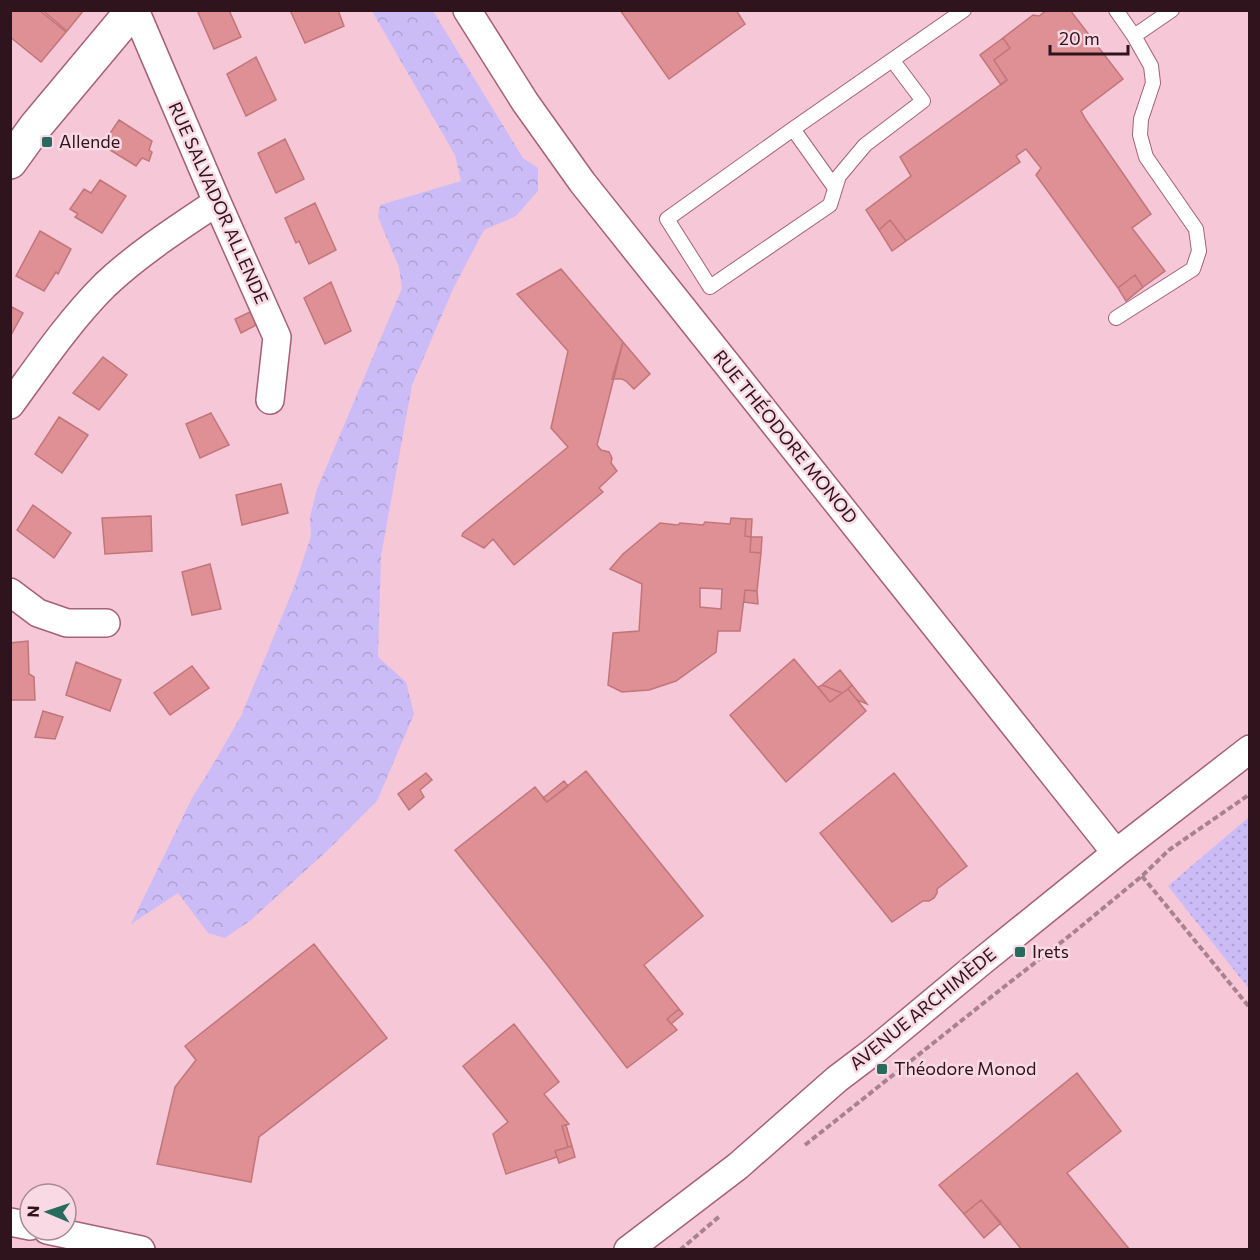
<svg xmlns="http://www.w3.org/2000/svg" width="1260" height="1260" font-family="Commissioner,sans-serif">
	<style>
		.grass { fill: url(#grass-dots) }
		.forest { fill: url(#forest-crowns) }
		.building { fill: #de9094; stroke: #c1767a; stroke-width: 1.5; fill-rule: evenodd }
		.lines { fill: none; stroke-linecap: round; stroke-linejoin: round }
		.service-casing { stroke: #a5607a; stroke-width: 16 }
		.minor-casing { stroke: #a5607a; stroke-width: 30 }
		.secondary-casing { stroke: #a5607a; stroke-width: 36 }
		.path { stroke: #a98290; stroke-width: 4; stroke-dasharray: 6 3; stroke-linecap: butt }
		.service { stroke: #fff; stroke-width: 14 }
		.minor { stroke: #fff; stroke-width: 27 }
		.secondary { stroke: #fff; stroke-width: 33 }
		.poi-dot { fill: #276b5c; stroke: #f9d9e4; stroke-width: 2 }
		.labels { text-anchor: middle; stroke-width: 5; stroke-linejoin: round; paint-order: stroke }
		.poi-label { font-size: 18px; fill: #2f141e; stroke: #f9d9e4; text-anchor: start }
		.street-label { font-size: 18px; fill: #2f141e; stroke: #f9d9e4 }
	</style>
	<defs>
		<pattern id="grass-dots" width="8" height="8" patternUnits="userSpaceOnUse" patternTransform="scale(1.5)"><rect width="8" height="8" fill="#cbbcf7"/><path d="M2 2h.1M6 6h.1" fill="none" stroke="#afa1d3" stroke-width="1.8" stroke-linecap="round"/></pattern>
		<pattern id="forest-crowns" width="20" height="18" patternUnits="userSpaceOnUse" patternTransform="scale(1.5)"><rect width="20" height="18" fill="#cbbcf7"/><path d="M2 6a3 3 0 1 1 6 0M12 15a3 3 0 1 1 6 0" fill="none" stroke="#afa1d3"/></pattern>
	</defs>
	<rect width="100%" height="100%" fill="#f6c7d7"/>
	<path class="grass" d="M 1249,817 L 1249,989 L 1168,886 Z"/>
	<path class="forest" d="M 372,11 L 433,11 L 523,158 L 538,168 L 538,191 L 516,216 L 484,230 L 453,289 L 412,385 L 381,556 L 378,657 L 406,682 L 414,714 L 377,801 L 328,850 L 251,920 L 225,938 L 208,933 L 178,893 L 131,924 L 192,798 L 214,763 L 242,714 L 294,587 L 311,536 L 310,517 L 317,489 L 402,288 L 399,267 L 378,217 L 380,205 L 461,181 L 455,155 Z"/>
	<path class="building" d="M 10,10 L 39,10 L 66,32 L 41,62 L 10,37 Z
		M 42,10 L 84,10 L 67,31 Z
		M 197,10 L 229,10 L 241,37 L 214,49 Z
		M 290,10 L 338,10 L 344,26 L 305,43 Z
		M 620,10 L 736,10 L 745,24 L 669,79 Z
		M 1047,10 L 1070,10 L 1123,79 L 1081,111 L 1086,120 L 1151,214 L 1132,228 L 1165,271 L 1143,287 L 1135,275 L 1118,288 L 1036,175 L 1041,168 L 1026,149 L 1016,156 L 1020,162 L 906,241 L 890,220 L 879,230 L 866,210 L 911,176 L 900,157 L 1007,80 L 994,60 L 1010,48 L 1003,38 L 1033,15 L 1039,16 Z
		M 1003,38 L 1010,48 L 994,60 L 1007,80 L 1001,85 L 980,55 Z
		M 256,57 L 276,100 L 246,116 L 227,74 Z
		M 119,120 L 152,141 L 149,150 L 152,152 L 149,161 L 142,158 L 136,166 L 102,145 Z
		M 285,139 L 304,179 L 276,193 L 258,153 Z
		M 100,180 L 126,196 L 102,233 L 75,217 L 78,214 L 70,209 L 84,189 L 91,193 Z
		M 315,203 L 336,250 L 309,264 L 299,241 L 296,243 L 285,218 Z
		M 890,220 L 906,241 L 892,251 L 879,230 Z
		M 40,231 L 71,249 L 58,274 L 56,272 L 44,291 L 16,276 Z
		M 561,269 L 623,342 L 597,445 L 601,450 L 609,452 L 612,458 L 611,463 L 617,471 L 599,488 L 603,492 L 514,565 L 493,539 L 484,548 L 462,536 L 463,533 L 568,447 L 551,428 L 568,351 L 517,294 Z
		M 1135,275 L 1143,287 L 1126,301 L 1118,288 Z
		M 331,282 L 351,331 L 325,344 L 304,298 Z
		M 10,306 L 23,313 L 10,337 Z
		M 252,311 L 258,324 L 241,333 L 235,319 Z
		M 623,342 L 650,374 L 634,389 L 626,381 L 622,379 L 612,379 Z
		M 103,357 L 127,375 L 99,410 L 73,393 Z
		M 211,413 L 229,445 L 200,458 L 186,424 Z
		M 59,417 L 88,435 L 62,473 L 35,454 Z
		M 281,484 L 288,513 L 242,525 L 236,495 Z
		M 33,505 L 71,533 L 54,558 L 17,530 Z
		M 151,516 L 152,551 L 105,554 L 102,518 Z
		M 731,518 L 746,519 L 745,536 L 751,537 L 750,552 L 761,553 L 757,591 L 745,590 L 740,631 L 718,631 L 716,652 L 676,681 L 649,690 L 622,692 L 608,685 L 613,633 L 639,631 L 642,584 L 610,569 L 623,554 L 660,523 L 678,525 L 680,523 L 703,525 L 705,522 L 730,524 ZM 700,588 L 722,589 L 721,609 L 700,607 Z
		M 746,519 L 752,519 L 751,537 L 745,536 Z
		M 751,537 L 762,537 L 761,553 L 750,552 Z
		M 210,564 L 221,609 L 192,615 L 182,572 Z
		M 745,590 L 757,591 L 758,604 L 744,602 Z
		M 28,641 L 29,674 L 34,677 L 35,700 L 10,700 L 10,643 Z
		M 794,659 L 830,702 L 848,689 L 866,711 L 786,782 L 730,715 Z
		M 76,662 L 121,680 L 110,711 L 66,695 Z
		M 192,666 L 209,688 L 170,715 L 154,693 Z
		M 840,670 L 852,685 L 848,689 L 842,693 L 822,685 Z
		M 822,685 L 842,693 L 830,702 L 818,687 Z
		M 852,685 L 867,704 L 857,700 L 848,689 Z
		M 43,711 L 63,717 L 55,739 L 35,737 Z
		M 586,771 L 703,916 L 644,965 L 679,1009 L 667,1019 L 677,1030 L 627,1068 L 548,966 L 455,850 L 535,787 L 547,802 Z
		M 426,773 L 432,780 L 420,790 L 424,797 L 409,810 L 398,794 Z
		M 894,773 L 967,866 L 937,889 L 937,893 L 934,898 L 929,901 L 923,901 L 892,922 L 820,833 Z
		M 564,781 L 568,786 L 547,802 L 543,798 Z
		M 314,944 L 387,1038 L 259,1137 L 251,1182 L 157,1164 L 175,1087 L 196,1060 L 185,1046 Z
		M 679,1009 L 683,1014 L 671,1024 L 667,1019 Z
		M 514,1024 L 559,1082 L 544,1094 L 569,1124 L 562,1126 L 568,1147 L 555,1151 L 557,1157 L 506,1174 L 493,1134 L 508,1122 L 463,1066 Z
		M 1077,1073 L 1121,1131 L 1067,1173 L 1130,1250 L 1022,1250 L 981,1200 L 964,1214 L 939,1185 Z
		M 566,1125 L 572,1146 L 568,1147 L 562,1126 Z
		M 572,1146 L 575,1157 L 559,1163 L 555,1151 Z
		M 981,1200 L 1001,1223 L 984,1238 L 964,1214 Z"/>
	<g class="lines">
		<defs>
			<path id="service" d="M 1116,10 L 1134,36 L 1172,10
				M 893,61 L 923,101 L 865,145 L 839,176 L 830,205 L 710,287 L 667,219 L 793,129 L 964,10
				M 793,129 L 835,188
				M 1116,318 L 1193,269 L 1199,251 L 1196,229 L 1146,157 L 1140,135 L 1141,119 L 1153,83 L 1151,66 L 1134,36"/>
			<path id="minor" d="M 135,10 L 217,202 L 277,337 L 270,400
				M 467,10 L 525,102 L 582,182 L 1116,853
				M 10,405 C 40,364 69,321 105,285 C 139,253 178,228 217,202
				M 10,592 L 38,613 L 67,623 L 106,623
				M 10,1222 L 30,1226
				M 47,1230 L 141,1250
				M 628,1250 L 738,1166 L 837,1079 L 874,1051 L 981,962 L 1116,853 L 1250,749"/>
			<path id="secondary" d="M 10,162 L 36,126 L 133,10"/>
		</defs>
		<use href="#service" class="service-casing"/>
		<use href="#minor" class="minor-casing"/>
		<use href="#secondary" class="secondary-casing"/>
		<path class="path" d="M 1142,876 L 1250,1008
			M 805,1145 L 1000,990 L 1073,933 L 1142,876 L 1169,850 L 1250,794
			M 680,1250 L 721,1215"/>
		<use href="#service" class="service"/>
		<use href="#minor" class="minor"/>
		<use href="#secondary" class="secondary"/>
	</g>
	<g class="poi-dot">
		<rect x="41" y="136" width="12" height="12" rx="3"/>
		<rect x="1014" y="946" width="12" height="12" rx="3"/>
		<rect x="876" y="1063" width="12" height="12" rx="3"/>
	</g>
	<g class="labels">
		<g class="poi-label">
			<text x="59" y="148">Allende</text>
			<text x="1032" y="958">Irets</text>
			<text x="894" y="1075">Théodore Monod</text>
		</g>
		<g class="street-label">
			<text transform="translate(218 203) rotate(66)" y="6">RUE SALVADOR ALLENDE</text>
			<text transform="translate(785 437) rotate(51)" y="6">RUE THÉODORE MONOD</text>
			<text transform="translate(923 1009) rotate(-39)" y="6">AVENUE ARCHIMÈDE</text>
		</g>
	</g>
	<rect width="1260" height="1260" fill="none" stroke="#2f141e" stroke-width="24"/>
	<g transform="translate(48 1212) rotate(272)"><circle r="28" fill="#f9d9e4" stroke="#a88a95" stroke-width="1.5"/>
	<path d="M0-4.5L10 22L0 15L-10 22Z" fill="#276b5c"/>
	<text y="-9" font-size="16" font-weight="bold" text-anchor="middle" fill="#2f141e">N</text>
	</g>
	<path d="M1050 45v9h78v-9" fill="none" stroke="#2f141e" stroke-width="3"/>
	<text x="1059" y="45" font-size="18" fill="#2f141e" stroke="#f9d9e4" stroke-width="4.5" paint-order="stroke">20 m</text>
</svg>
